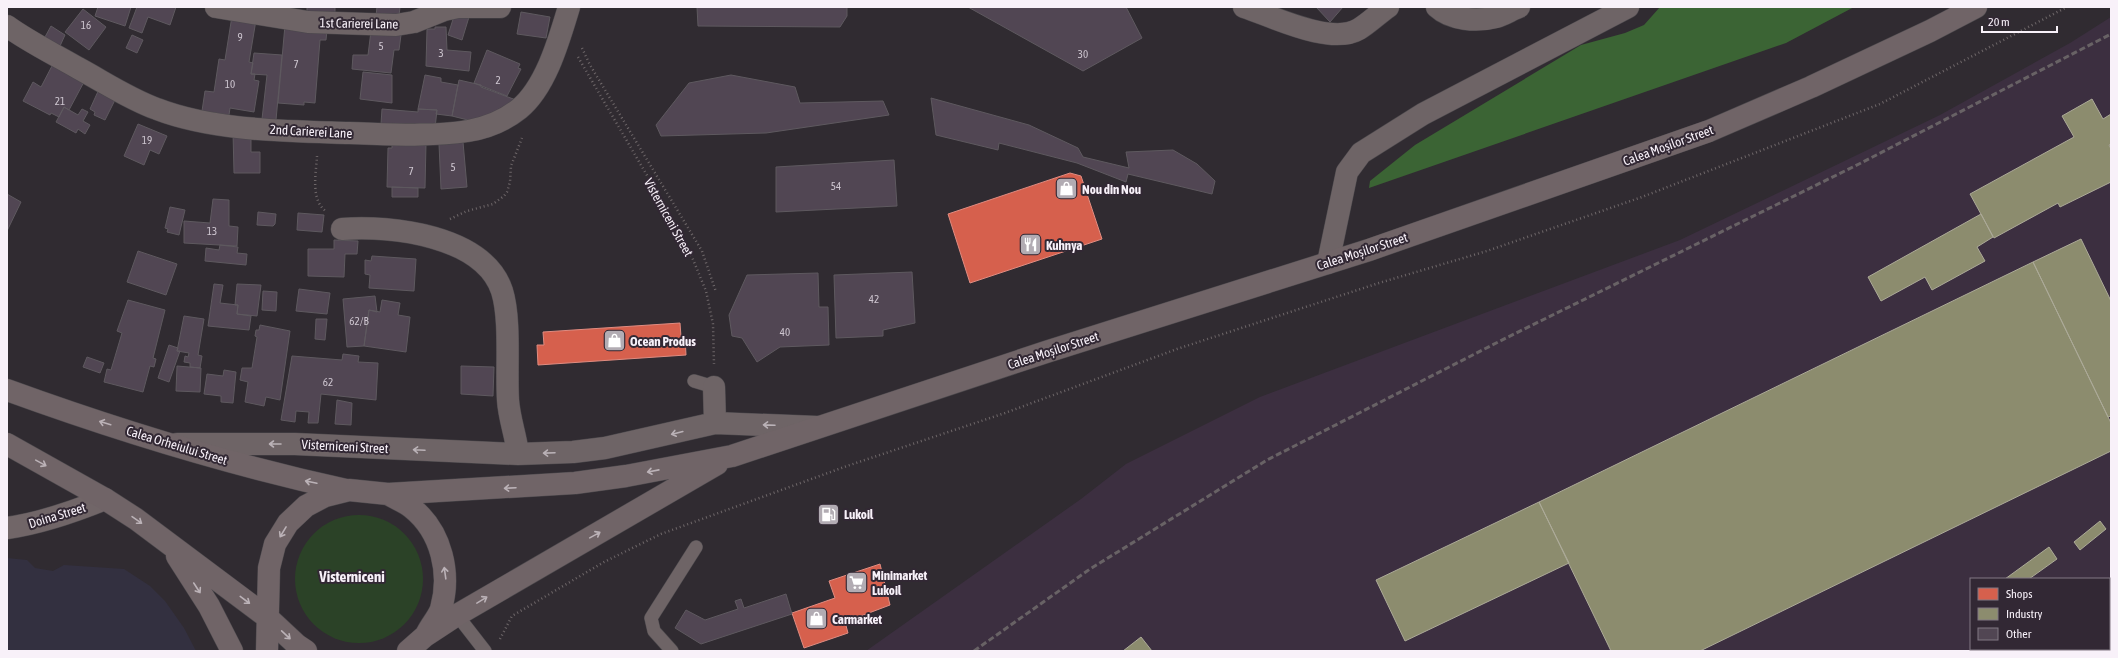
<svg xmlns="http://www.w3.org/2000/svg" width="2118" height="658" font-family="'Asap Condensed',sans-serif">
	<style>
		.commercial { fill: #333040 }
		.built { fill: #3c2f40; fill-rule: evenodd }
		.green { fill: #2b4227 }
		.forest { fill: #3b6434 }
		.shops { fill: #d6604d; stroke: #e08c81 }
		.industry { fill: #8c8c6e; stroke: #acaa98 }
		.building { fill: #514653; stroke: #5e595f }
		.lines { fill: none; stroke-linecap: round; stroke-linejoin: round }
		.lane-casing { stroke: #4b484c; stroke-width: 14 }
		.street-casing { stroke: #4b484c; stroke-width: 23 }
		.secondary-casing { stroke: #4b484c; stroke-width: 23 }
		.primary-casing { stroke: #4b484c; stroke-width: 23 }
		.path { stroke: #6e6769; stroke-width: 2.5; stroke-dasharray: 1 3; stroke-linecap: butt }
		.lane { stroke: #6e6466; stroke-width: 13 }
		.street { stroke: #6e6466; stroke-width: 22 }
		.secondary { stroke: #716668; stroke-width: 22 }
		.primary { stroke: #706467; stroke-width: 22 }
		.rail { stroke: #686265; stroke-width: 3; stroke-dasharray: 6 3; stroke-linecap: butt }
		.oneway { stroke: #bbb2b7 }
		.oneway2 { stroke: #bab2b7 }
		.labels { text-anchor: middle; stroke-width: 4; stroke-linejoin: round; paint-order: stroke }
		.number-label { font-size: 11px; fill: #cec6d0 }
		.street-label { font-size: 13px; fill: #f8f1f9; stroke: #322834 }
		.poi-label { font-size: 13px; font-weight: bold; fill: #f8f1f9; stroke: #322834; text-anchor: start }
		.quarter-label { font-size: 15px; font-weight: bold; fill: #f8f1f9; stroke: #322834 }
	</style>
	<rect width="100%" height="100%" fill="#302b31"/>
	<path class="commercial" d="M 7,558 L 27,560 L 35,568 L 53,571 L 64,565 L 124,569 L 150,586 L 165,601 L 184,628 L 196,651 L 7,651 Z"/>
	<path class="built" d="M 2111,17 L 2111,651 L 866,651 L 1081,499 L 1126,464 L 1260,397 L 1680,240 L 1940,115 L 2070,43 ZM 1971,579 L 2109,579 L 2109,649 L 1971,649 Z"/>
	<path class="green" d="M295 579a64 64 0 1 1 128 0a64 64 0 1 1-128 0Z"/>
	<path class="forest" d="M 1660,7 L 1854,7 L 1786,43 L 1369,188 L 1370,181 L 1415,145 L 1581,45 L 1625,33 L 1644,25 Z"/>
	<path class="shops" d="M 1070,173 L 1081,176 L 1102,239 L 970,283 L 948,214 Z
		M 680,323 L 681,337 L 685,337 L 686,355 L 538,365 L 537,345 L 544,345 L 543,332 Z
		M 880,564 L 890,605 L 845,622 L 848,633 L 804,648 L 792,613 L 835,598 L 829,581 Z"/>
	<path class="industry" d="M 2092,99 L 2103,119 L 2111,114 L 2111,144 L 2109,145 L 2111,149 L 2111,182 L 2060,207 L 2058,203 L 1994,238 L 1970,194 L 2074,137 L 2062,116 Z
		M 1981,214 L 1993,237 L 1977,247 L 1985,261 L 1932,290 L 1925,277 L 1881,301 L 1868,277 Z
		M 2081,239 L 2111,301 L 2111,416 L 2108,417 L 2033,262 Z
		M 2033,262 L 2111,423 L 2111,451 L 1700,651 L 1611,651 L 1539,502 Z
		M 1539,502 L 1569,563 L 1405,641 L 1376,580 Z
		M 2100,521 L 2106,529 L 2080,550 L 2074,542 Z
		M 2049,547 L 2057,559 L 2029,579 L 2005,579 Z
		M 2111,593 L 2111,647 L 2107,651 L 2013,651 L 2014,649 L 2109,649 L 2109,595 Z
		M 1141,637 L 1152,651 L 1123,651 Z
		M 1988,649 L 2007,649 L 2005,651 L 1990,651 Z"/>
	<path class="building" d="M 98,7 L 131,7 L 125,26 L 95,16 Z
		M 137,7 L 176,7 L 170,25 L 148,17 L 142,33 L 129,28 Z
		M 307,7 L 335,7 L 335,17 L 307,16 Z
		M 377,7 L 400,7 L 399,16 L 376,16 Z
		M 697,7 L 847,7 L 847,16 L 840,27 L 698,26 Z
		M 968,7 L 1126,7 L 1142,38 L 1083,71 Z
		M 1316,7 L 1343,7 L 1330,22 Z
		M 83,9 L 106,27 L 89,50 L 65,32 Z
		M 521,12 L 550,17 L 546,38 L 517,34 Z
		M 455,13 L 469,17 L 462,40 L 448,35 Z
		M 232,16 L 256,20 L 249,62 L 253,63 L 251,74 L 255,74 L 254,80 L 259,81 L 254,112 L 230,108 L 229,115 L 202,111 L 205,91 L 214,92 L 219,59 L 225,60 Z
		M 285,25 L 327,30 L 326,40 L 320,40 L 315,103 L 304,102 L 304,105 L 278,103 Z
		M 51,26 L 65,35 L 60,46 L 45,37 Z
		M 435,27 L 446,27 L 447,50 L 471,52 L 469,71 L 426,66 L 427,29 L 435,29 Z
		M 371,31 L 401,35 L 399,50 L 394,50 L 391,73 L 352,69 L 353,55 L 368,55 Z
		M 132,35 L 143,40 L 137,53 L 126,48 Z
		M 487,50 L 520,64 L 518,68 L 521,69 L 507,96 L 474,83 Z
		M 254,53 L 282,55 L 276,120 L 262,119 L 267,75 L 251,74 Z
		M 53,64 L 85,80 L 69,110 L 64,107 L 59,117 L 51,113 L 50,115 L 23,101 L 33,82 L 41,87 Z
		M 363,72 L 392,75 L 392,103 L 360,99 Z
		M 425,75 L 441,78 L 441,82 L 458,85 L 452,116 L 436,114 L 437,110 L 418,109 Z
		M 731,75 L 795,87 L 800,103 L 883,101 L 889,115 L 766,133 L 661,136 L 656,125 L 689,83 Z
		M 459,80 L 481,85 L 481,87 L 516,100 L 480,123 L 452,116 Z
		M 100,87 L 116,98 L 105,120 L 94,115 L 95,112 L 90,109 Z
		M 931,98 L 1029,125 L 1078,148 L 1083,157 L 1129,168 L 1126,152 L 1173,150 L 1197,164 L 1215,181 L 1212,194 L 1128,174 L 1126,182 L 1077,163 L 999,143 L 998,150 L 936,135 Z
		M 64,107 L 78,115 L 82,109 L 88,112 L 83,121 L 90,125 L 85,134 L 78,129 L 76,133 L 56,122 Z
		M 382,109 L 418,112 L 418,109 L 437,110 L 435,128 L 381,124 Z
		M 138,124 L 167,136 L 159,154 L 150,150 L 144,165 L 124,156 Z
		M 251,131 L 251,152 L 260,152 L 260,173 L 234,173 L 233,132 Z
		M 392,142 L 426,143 L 425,188 L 387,187 L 388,148 L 392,148 Z
		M 463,142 L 467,187 L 441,189 L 439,144 Z
		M 894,160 L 897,206 L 776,212 L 776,167 Z
		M 392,187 L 418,188 L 418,197 L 392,197 Z
		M 7,194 L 21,202 L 7,231 Z
		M 213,199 L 229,200 L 229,226 L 238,227 L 237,246 L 184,243 L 184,221 L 210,223 Z
		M 170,207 L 185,210 L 179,235 L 167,232 L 168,229 L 165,228 Z
		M 258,212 L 276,214 L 275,224 L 273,226 L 257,225 Z
		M 298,213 L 324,215 L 322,232 L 297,230 Z
		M 334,240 L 358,241 L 357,254 L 345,254 L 344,277 L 308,276 L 308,249 L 334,249 Z
		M 220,245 L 238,247 L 237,253 L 247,254 L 246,265 L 205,261 L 206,248 L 219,250 Z
		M 138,251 L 177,264 L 166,295 L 127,282 Z
		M 372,256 L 416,259 L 414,291 L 369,288 L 370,275 L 365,274 L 365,260 L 371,261 Z
		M 912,272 L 915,323 L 883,330 L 883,336 L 836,338 L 834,275 Z
		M 818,273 L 819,307 L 828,307 L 829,345 L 780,347 L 757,362 L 742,338 L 732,336 L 729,315 L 747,275 Z
		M 214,284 L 223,285 L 220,303 L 238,305 L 237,314 L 251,316 L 249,330 L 208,326 Z
		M 237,284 L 261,285 L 257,316 L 237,314 L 238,305 L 235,305 Z
		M 299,289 L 330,293 L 327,314 L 296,311 Z
		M 263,291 L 277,292 L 276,311 L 262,310 Z
		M 375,296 L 377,312 L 369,310 L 364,346 L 347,347 L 343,299 Z
		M 128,300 L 165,310 L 153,358 L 156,359 L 154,367 L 150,366 L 143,392 L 104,382 L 107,369 L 111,370 L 122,333 L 117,331 Z
		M 382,300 L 400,303 L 398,315 L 410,317 L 406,352 L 364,346 L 369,310 L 380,312 Z
		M 184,316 L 204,319 L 198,355 L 202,356 L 200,368 L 190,367 L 190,363 L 184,362 L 185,356 L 188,357 L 189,353 L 177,351 Z
		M 316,319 L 327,319 L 325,340 L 315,339 Z
		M 260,325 L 290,331 L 280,400 L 266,397 L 264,406 L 245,402 L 248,382 L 240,380 L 242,368 L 252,368 L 257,337 L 255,336 L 256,330 L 259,330 Z
		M 169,345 L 178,348 L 177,351 L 180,351 L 169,382 L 158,378 Z
		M 343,354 L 359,356 L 358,362 L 378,363 L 376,400 L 321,394 L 318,423 L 308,423 L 309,412 L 296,411 L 295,422 L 281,420 L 292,356 L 342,360 Z
		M 87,357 L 104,363 L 100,373 L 83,367 Z
		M 177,366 L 201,368 L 200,392 L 176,391 Z
		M 461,366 L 494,367 L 493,396 L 461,394 Z
		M 224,370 L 236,372 L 233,403 L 221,402 L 221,396 L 204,394 L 207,374 L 223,376 Z
		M 337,400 L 352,403 L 351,425 L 335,424 Z
		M 786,594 L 792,614 L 701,644 L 675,628 L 686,610 L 705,620 L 738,609 L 735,601 L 741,599 L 744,608 Z"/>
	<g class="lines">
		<defs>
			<path id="lane" d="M 694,381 L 714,387
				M 457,615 L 485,651
				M 672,651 L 654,631 L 651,618 L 696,547"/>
			<path id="street" d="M 216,7 L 308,22 L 396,25 L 414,22 L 444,10 L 458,7 L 500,7
				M 1244,7 C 1272,16 1331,46 1359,29 C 1369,23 1378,14 1388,7
				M 1437,7 C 1451,20 1477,22 1496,17 C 1504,15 1511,10 1519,7
				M 7,26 C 29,42 54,54 78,68 C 104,82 129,99 157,109 C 214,131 288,131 349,133 C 389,134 429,137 468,131 C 486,128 504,121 519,109 C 546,87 559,40 569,7
				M 342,229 C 392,225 484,236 502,291 C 511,320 506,369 508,400 C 509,418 516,436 518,454
				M 1328,263 L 1347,172 L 1361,153 L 1423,114 L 1628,7
				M 714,387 L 715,423
				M 177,444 L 295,444 L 518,454 L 573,452 L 605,448 L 715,423 L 817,427"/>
			<path id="secondary" d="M 7,528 C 42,523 73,512 105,499"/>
			<path id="primary" d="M 7,390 C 117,430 231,465 346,490
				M 7,444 L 105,499 L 136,519 L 267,617 L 297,645 L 306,651
				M 388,494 C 396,499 405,502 412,508 C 442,532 451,574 441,609 C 438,617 431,625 427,633
				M 177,556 L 209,606 L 232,651
				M 267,651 L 269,568 L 275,544 L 288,523 L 306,506 L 325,496 L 349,490 L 388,494 L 575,483 L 626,476 L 732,456 L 1046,352 L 1369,250 L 1709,131 L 1811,87 L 1930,31 L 1976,7
				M 408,651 L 425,636 L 457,615 L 717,464"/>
		</defs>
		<use href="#lane" class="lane-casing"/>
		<use href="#street" class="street-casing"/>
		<use href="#secondary" class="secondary-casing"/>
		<use href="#primary" class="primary-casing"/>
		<path class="path" d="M 582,48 L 590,65 L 702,251 L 716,292
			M 578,57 L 673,220 L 692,257 L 706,291 L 713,324 L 714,364
			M 317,156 C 316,174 310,201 327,212
			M 450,219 L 467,211 L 493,204 L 504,196 L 507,192 L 510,182 L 511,166 L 522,138
			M 500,639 L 512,616 L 604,562 L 661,534 L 847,466 L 1005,413 L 1177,349 L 1379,283 L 1487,251 L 1642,197 L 1880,104 L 2067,7"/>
		<use href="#lane" class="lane"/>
		<use href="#street" class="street"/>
		<use href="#secondary" class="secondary"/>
		<use href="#primary" class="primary"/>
		<path class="rail" d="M 974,651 L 1090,569 L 1267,460 L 1506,338 L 1859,164 L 2111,34"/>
	</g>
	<defs><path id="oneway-shaft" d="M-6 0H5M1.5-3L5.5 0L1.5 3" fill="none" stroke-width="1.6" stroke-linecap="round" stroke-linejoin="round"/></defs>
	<g class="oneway">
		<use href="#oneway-shaft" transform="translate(105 423) rotate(-163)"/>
		<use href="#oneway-shaft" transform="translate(41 463) rotate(29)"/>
		<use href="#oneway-shaft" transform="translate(653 471) rotate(169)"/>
		<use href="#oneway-shaft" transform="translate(311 482) rotate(-168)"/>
		<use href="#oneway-shaft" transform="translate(510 488) rotate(177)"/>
		<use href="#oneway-shaft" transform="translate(137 520) rotate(35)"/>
		<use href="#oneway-shaft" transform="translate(283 532) rotate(121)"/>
		<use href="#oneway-shaft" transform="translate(595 535) rotate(-29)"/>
		<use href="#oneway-shaft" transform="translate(445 573) rotate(-98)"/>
		<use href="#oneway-shaft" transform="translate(197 588) rotate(57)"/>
		<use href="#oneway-shaft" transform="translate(245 600) rotate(37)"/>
		<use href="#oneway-shaft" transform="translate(482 600) rotate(-31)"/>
		<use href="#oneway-shaft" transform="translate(286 635) rotate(43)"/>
	</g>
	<g class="oneway2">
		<use href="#oneway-shaft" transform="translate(769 425) rotate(-178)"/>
		<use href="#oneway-shaft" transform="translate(677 433) rotate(166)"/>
		<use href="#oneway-shaft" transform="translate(275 444) rotate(-180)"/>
		<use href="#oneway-shaft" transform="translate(419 450) rotate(-177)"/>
		<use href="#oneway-shaft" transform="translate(549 453) rotate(178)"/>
	</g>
	<defs>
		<symbol id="shop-square" viewBox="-11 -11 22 22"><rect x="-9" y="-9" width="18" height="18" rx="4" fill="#b2acb3" stroke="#322834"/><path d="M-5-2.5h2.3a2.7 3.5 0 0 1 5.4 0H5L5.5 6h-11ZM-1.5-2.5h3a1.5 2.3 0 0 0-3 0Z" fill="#fff"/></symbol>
		<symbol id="restaurant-square" viewBox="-11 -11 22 22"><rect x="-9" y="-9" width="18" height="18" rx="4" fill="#b2acb3" stroke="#322834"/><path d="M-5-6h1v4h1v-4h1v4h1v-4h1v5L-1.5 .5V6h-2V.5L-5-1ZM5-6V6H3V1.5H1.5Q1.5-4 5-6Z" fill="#fff"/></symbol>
		<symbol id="fuel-square" viewBox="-11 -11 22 22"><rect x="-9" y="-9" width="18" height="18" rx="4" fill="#b2acb3" stroke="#322834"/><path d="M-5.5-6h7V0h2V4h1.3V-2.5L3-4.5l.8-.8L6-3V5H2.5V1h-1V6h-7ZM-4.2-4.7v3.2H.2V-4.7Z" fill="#fff"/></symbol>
		<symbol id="supermarket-square" viewBox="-11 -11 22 22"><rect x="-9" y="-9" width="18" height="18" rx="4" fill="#b2acb3" stroke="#322834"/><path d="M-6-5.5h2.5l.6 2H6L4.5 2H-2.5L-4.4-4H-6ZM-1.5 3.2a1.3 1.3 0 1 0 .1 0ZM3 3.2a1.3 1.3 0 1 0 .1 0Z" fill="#fff"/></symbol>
	</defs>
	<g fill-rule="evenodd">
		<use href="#shop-square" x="1054" y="176" width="25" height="25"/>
		<use href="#restaurant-square" x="1018" y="232" width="25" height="25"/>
		<use href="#shop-square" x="602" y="328" width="25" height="25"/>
		<use href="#fuel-square" x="816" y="502" width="25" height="25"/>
		<use href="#supermarket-square" x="844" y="570" width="25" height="25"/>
		<use href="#shop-square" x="804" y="606" width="25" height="25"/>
	</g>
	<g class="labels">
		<g class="number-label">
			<text x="86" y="29">16</text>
			<text x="240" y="41">9</text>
			<text x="381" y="50">5</text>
			<text x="441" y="57">3</text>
			<text x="1083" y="58">30</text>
			<text x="296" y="68">7</text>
			<text x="498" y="84">2</text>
			<text x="230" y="88">10</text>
			<text x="60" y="105">21</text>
			<text x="147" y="144">19</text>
			<text x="453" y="171">5</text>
			<text x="411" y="175">7</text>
			<text x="836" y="190">54</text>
			<text x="212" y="235">13</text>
			<text x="874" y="303">42</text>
			<text x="359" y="325">62/B</text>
			<text x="785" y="336">40</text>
			<text x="328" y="386">62</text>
		</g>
		<g class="street-label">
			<text transform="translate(359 23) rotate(1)" y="5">1st Carierei Lane</text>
			<text transform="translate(311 131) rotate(3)" y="5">2nd Carierei Lane</text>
			<text transform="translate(1668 145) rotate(-20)" y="5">Calea Moșilor Street</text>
			<text transform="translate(669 217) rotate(61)" y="5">Visterniceni Street</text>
			<text transform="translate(1362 251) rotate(-18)" y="5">Calea Moșilor Street</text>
			<text transform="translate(1053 350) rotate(-18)" y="5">Calea Moșilor Street</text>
			<text transform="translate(177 445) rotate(17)" y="5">Calea Orheiului Street</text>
			<text transform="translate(345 446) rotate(3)" y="5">Visterniceni Street</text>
			<text transform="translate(57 515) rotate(-17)" y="5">Doina Street</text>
		</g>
		<g class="poi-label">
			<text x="1082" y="194">Nou din Nou</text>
			<text x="1046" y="250">Kuhnya</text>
			<text x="630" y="346">Ocean Produs</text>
			<text x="844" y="519">Lukoil</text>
			<text x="872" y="580">Minimarket<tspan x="872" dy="15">Lukoil</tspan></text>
			<text x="832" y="624">Carmarket</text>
		</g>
		<g class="quarter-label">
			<text x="352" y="582">Visterniceni</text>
		</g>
	</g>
	<rect width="2118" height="658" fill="none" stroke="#f8f1f9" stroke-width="16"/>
	<rect x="1970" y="578" width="140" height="72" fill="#322834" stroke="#817883"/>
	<rect x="1978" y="588" width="20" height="12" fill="#d6604d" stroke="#817883"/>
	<text x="2006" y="598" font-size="12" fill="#f8f1f9">Shops</text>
	<rect x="1978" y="608" width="20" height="12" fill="#8c8c6e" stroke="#817883"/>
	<text x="2006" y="618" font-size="12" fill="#f8f1f9">Industry</text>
	<rect x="1978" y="628" width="20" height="12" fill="#514653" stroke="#817883"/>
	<text x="2006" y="638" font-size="12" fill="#f8f1f9">Other</text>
	<path d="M1982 26v6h75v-6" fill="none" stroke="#f8f1f9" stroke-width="2"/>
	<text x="1988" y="26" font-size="12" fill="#f8f1f9" stroke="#322834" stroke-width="3" paint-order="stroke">20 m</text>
</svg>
